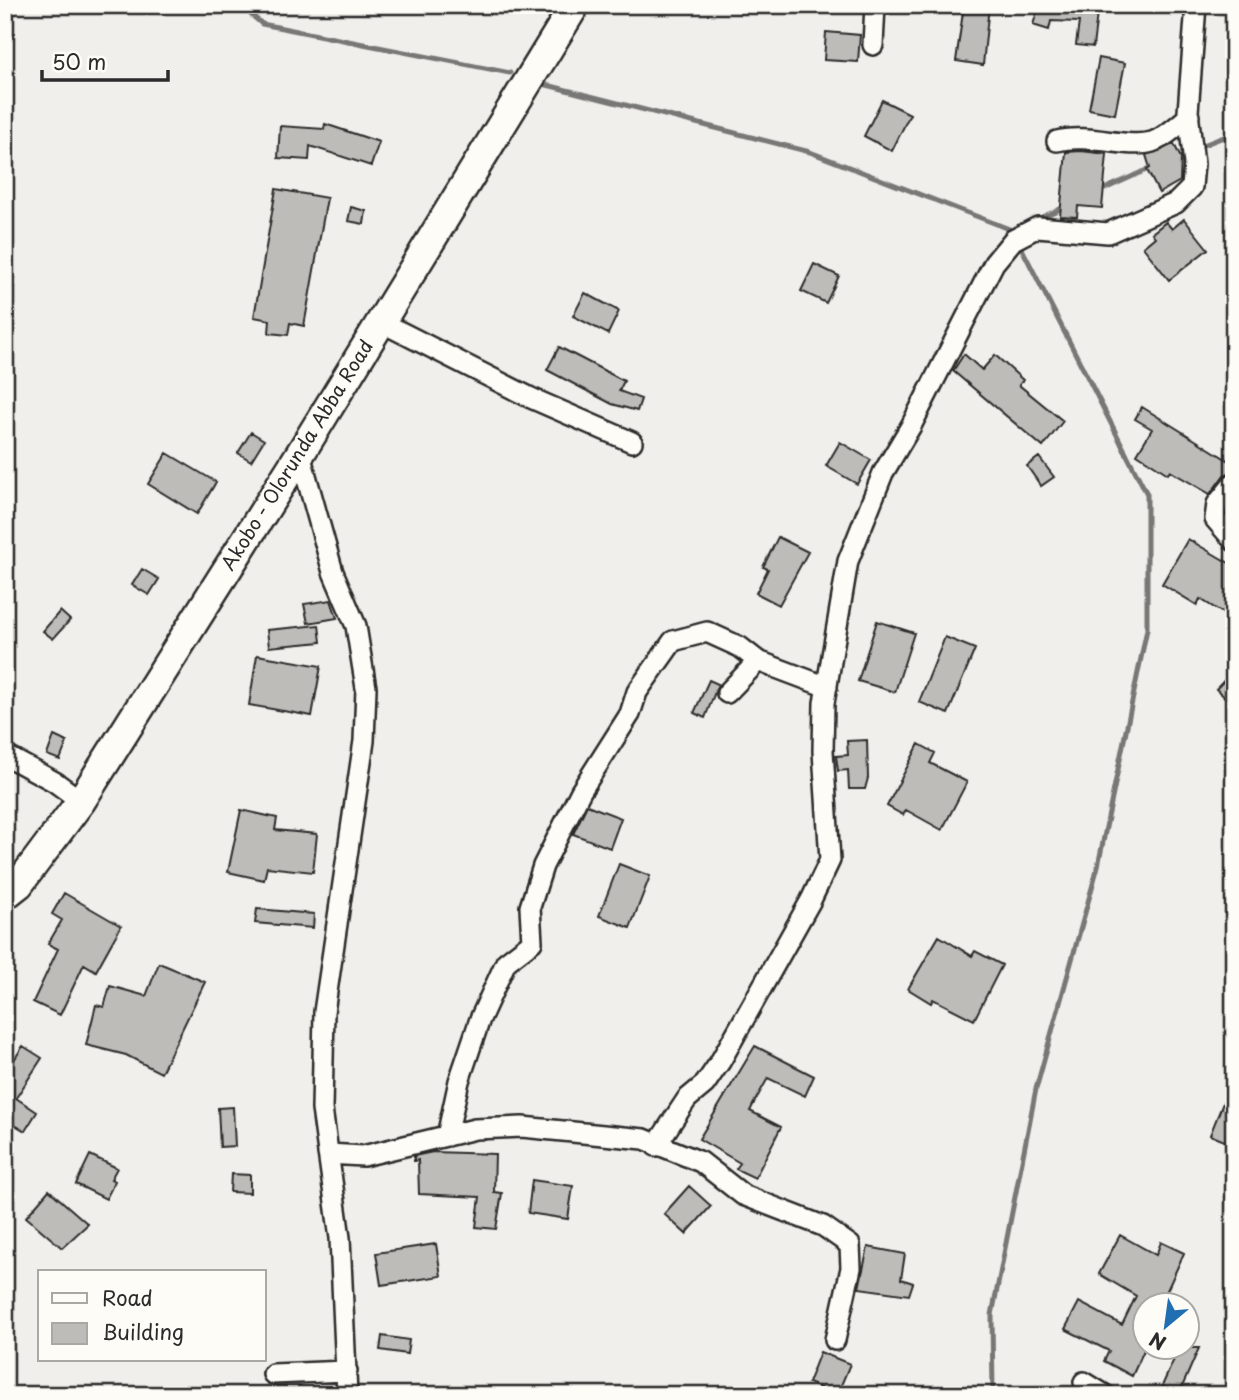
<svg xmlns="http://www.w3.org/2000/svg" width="1239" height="1400" font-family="'Playpen Sans',sans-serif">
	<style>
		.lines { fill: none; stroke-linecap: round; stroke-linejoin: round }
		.stream { stroke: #777775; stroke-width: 5 }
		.building { fill: #bdbcb8; stroke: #2b2b2b; stroke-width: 2 }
		.street-casing { stroke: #2b2b2b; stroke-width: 24 }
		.secondary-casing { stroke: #2b2b2b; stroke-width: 33 }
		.street { stroke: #fdfcf7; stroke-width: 19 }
		.secondary { stroke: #fdfcf7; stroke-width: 28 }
		.labels { text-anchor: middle; stroke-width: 5; stroke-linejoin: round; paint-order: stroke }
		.street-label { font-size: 19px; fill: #2b2b2b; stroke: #fdfcf7 }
	</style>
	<rect width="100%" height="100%" fill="#f0efeb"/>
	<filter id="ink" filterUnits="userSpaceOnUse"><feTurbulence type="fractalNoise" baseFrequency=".0143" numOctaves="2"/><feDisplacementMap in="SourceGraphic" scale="14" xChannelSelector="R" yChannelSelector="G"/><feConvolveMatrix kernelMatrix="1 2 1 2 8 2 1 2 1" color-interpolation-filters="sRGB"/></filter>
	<g filter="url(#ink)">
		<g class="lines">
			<path class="stream" d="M 240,5 L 262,24 L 510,73
				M 543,84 L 810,152 L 1012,230 L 1016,228
				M 1198,147 L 1234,133
				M 1098,192 L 1153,167
				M 1035,220 L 1067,206
				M 993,1395 L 992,1315 L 1036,1089 L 1098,866 L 1147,629 L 1147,494 L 1019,243"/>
		</g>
		<path class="building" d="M 964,5 L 989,5 L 983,65 L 956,61 Z
			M 1039,5 L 1098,5 L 1093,47 L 1076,45 L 1079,22 L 1051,21 L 1049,30 L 1033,25 Z
			M 826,32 L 860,35 L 858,62 L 824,60 Z
			M 1099,58 L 1125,63 L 1115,114 L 1089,109 Z
			M 882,100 L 910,114 L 892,151 L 864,136 Z
			M 325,124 L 379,142 L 371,166 L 310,146 L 309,160 L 278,158 L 280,126 L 324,129 Z
			M 1174,144 L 1181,158 L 1180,181 L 1159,193 L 1147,170 L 1150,168 L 1146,155 Z
			M 1081,151 L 1107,154 L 1102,208 L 1078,206 L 1077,217 L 1060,216 L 1066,152 Z
			M 276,189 L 327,198 L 304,326 L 290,323 L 288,335 L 269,333 L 270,320 L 254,317 Z
			M 351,207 L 366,211 L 364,224 L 348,221 Z
			M 1184,219 L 1208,249 L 1169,280 L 1143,247 L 1155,237 L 1152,233 L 1166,222 L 1172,229 Z
			M 814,264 L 839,276 L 826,303 L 801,291 Z
			M 585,293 L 619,311 L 608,334 L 573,316 Z
			M 559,347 L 624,381 L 619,391 L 641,399 L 637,411 L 612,404 L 547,370 Z
			M 964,354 L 982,370 L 995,355 L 1023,380 L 1019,385 L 1063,421 L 1043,447 L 953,371 Z
			M 1142,407 L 1234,464 L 1234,471 L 1224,475 L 1210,494 L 1170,471 L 1168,474 L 1137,454 L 1152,429 L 1135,419 Z
			M 251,432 L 264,440 L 251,461 L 238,453 Z
			M 840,442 L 871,460 L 857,484 L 826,466 Z
			M 167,453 L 216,482 L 197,514 L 148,484 Z
			M 1039,457 L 1054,477 L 1041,486 L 1027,466 Z
			M 778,537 L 808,552 L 779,605 L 756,593 L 768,569 L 763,567 Z
			M 1188,539 L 1234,566 L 1234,620 L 1200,599 L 1197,605 L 1162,584 Z
			M 142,569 L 159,579 L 149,595 L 132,585 Z
			M 331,600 L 337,618 L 308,623 L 304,604 Z
			M 60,611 L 70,620 L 53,639 L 43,631 Z
			M 877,621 L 914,633 L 895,692 L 858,681 Z
			M 319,625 L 321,642 L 269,647 L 267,630 Z
			M 945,637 L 975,649 L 948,714 L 919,702 Z
			M 257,655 L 321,666 L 312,716 L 249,705 Z
			M 1234,670 L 1234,706 L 1216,689 Z
			M 709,680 L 718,684 L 705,718 L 694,713 Z
			M 54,736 L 67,742 L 60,760 L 47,755 Z
			M 867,740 L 868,778 L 865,789 L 849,789 L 848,770 L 838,771 L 836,756 L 848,755 L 847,741 Z
			M 919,744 L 935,753 L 930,763 L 967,782 L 942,830 L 906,810 L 903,815 L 887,806 Z
			M 587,805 L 621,818 L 610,848 L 573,834 Z
			M 241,810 L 277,818 L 275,830 L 317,834 L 313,872 L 267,867 L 264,880 L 228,872 Z
			M 619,864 L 650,876 L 630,928 L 599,916 Z
			M 64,893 L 121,926 L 96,971 L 84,964 L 60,1015 L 33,1002 L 58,949 L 48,944 L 62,920 L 52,914 Z
			M 257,909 L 314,914 L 313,928 L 255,923 Z
			M 939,936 L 972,956 L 975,951 L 1002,965 L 974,1020 L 933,999 L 931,1003 L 908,989 Z
			M 159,963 L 205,982 L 161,1073 L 126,1055 L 86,1045 L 96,1005 L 104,1007 L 110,986 L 146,996 Z
			M 23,1046 L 42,1058 L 16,1098 L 37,1112 L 25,1131 L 5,1119 L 5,1074 Z
			M 755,1046 L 814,1076 L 805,1096 L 768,1078 L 754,1103 L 750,1111 L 781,1127 L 755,1178 L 736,1169 L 740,1163 L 699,1139 Z
			M 1233,1078 L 1234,1078 L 1234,1145 L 1210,1135 Z
			M 233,1107 L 235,1146 L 220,1147 L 218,1108 Z
			M 433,1152 L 495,1154 L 494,1192 L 502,1193 L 496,1229 L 476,1227 L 480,1197 L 419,1194 L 418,1160 L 414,1161 L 414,1156 Z
			M 90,1155 L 117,1168 L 111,1179 L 115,1181 L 106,1199 L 76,1184 Z
			M 231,1174 L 250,1175 L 250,1193 L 230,1192 Z
			M 532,1180 L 573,1186 L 568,1219 L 528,1213 Z
			M 689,1186 L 711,1206 L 686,1234 L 664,1214 Z
			M 49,1190 L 88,1224 L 62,1248 L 26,1217 Z
			M 1120,1235 L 1156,1255 L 1161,1242 L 1184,1253 L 1160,1306 L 1144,1306 L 1144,1350 L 1132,1376 L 1104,1361 L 1109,1351 L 1065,1329 L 1079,1302 L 1122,1325 L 1136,1296 L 1099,1274 Z
			M 436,1244 L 441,1276 L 381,1285 L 376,1253 Z
			M 868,1247 L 905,1254 L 901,1279 L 913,1283 L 909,1295 L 859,1288 Z
			M 382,1336 L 409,1340 L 407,1354 L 380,1350 Z
			M 1179,1348 L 1199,1348 L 1179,1394 L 1162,1386 Z
			M 820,1352 L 850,1364 L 837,1395 L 808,1383 Z"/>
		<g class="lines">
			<defs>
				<path id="street" d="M 873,45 L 875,5
					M 1057,141 C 1088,133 1127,149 1152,142 C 1166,137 1178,125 1189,116
					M 379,321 L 531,398 L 632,442
					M 300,454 L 333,572 L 356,626 L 366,688 L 364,741 L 324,1012 L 322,1109 L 340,1238 L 347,1395
					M 1234,483 L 1217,504 L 1215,519 L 1234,541
					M 727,693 L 758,661 L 827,687
					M 5,755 L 55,782 L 81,801
					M 447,1136 L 459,1081 L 480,1019 L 506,962 L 532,942 L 530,907 L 543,866 L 581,791 L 630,714 L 637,692 L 673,641 L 707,632 L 740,647 L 758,661
					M 656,1146 L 687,1099 L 705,1084 L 720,1062 L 811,900 L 830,860 L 823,751 L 824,703 L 848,561 L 883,473 L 911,426 L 994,263 L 1013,240 L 1038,227 L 1108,233 L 1176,203 L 1192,187 L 1194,164 L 1188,112 L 1196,5
					M 328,1154 L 363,1156 L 475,1129 L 522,1127 L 644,1139 L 701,1162 L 743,1195 L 823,1226 L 850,1245 L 851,1268 L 835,1340
					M 273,1374 L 347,1371
					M 1084,1382 L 1105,1395"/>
				<path id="secondary" d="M 5,895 L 19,884 L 81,801 L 300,454 L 575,5"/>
			</defs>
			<use href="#street" class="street-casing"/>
			<use href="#secondary" class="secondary-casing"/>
			<use href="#street" class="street"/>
			<use href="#secondary" class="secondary"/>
		</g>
	</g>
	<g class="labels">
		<g class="street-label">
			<text transform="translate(297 455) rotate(-58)" y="7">Akobo - Olorunda Abba Road</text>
		</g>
	</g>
	<rect width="1239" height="1400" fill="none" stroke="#fdfcf7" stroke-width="28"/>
	<rect x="14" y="14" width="1211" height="1372" fill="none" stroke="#2b2b2b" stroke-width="2.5" filter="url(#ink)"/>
	<rect x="38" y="1270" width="228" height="91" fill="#fdfcf7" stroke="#a9a8a5" stroke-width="2"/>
	<rect x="52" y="1293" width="35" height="10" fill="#fdfcf7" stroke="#a9a8a5" stroke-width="2"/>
	<text x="102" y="1306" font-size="21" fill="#2b2b2b">Road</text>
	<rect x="52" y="1323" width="35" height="21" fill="#bdbcb8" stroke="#a9a8a5" stroke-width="2"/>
	<text x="102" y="1340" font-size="21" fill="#2b2b2b">Building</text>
	<g transform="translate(1166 1326) rotate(209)"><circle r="33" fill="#fdfcf7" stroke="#a9a8a5" stroke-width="2"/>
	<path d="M0-5L12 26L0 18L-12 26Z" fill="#1f6fb2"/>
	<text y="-10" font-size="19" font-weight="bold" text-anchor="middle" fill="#2b2b2b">N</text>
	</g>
	<path d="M42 70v10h126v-10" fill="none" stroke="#2b2b2b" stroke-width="3.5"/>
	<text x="52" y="70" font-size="21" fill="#2b2b2b" stroke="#fdfcf7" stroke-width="5" paint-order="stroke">50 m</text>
</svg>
